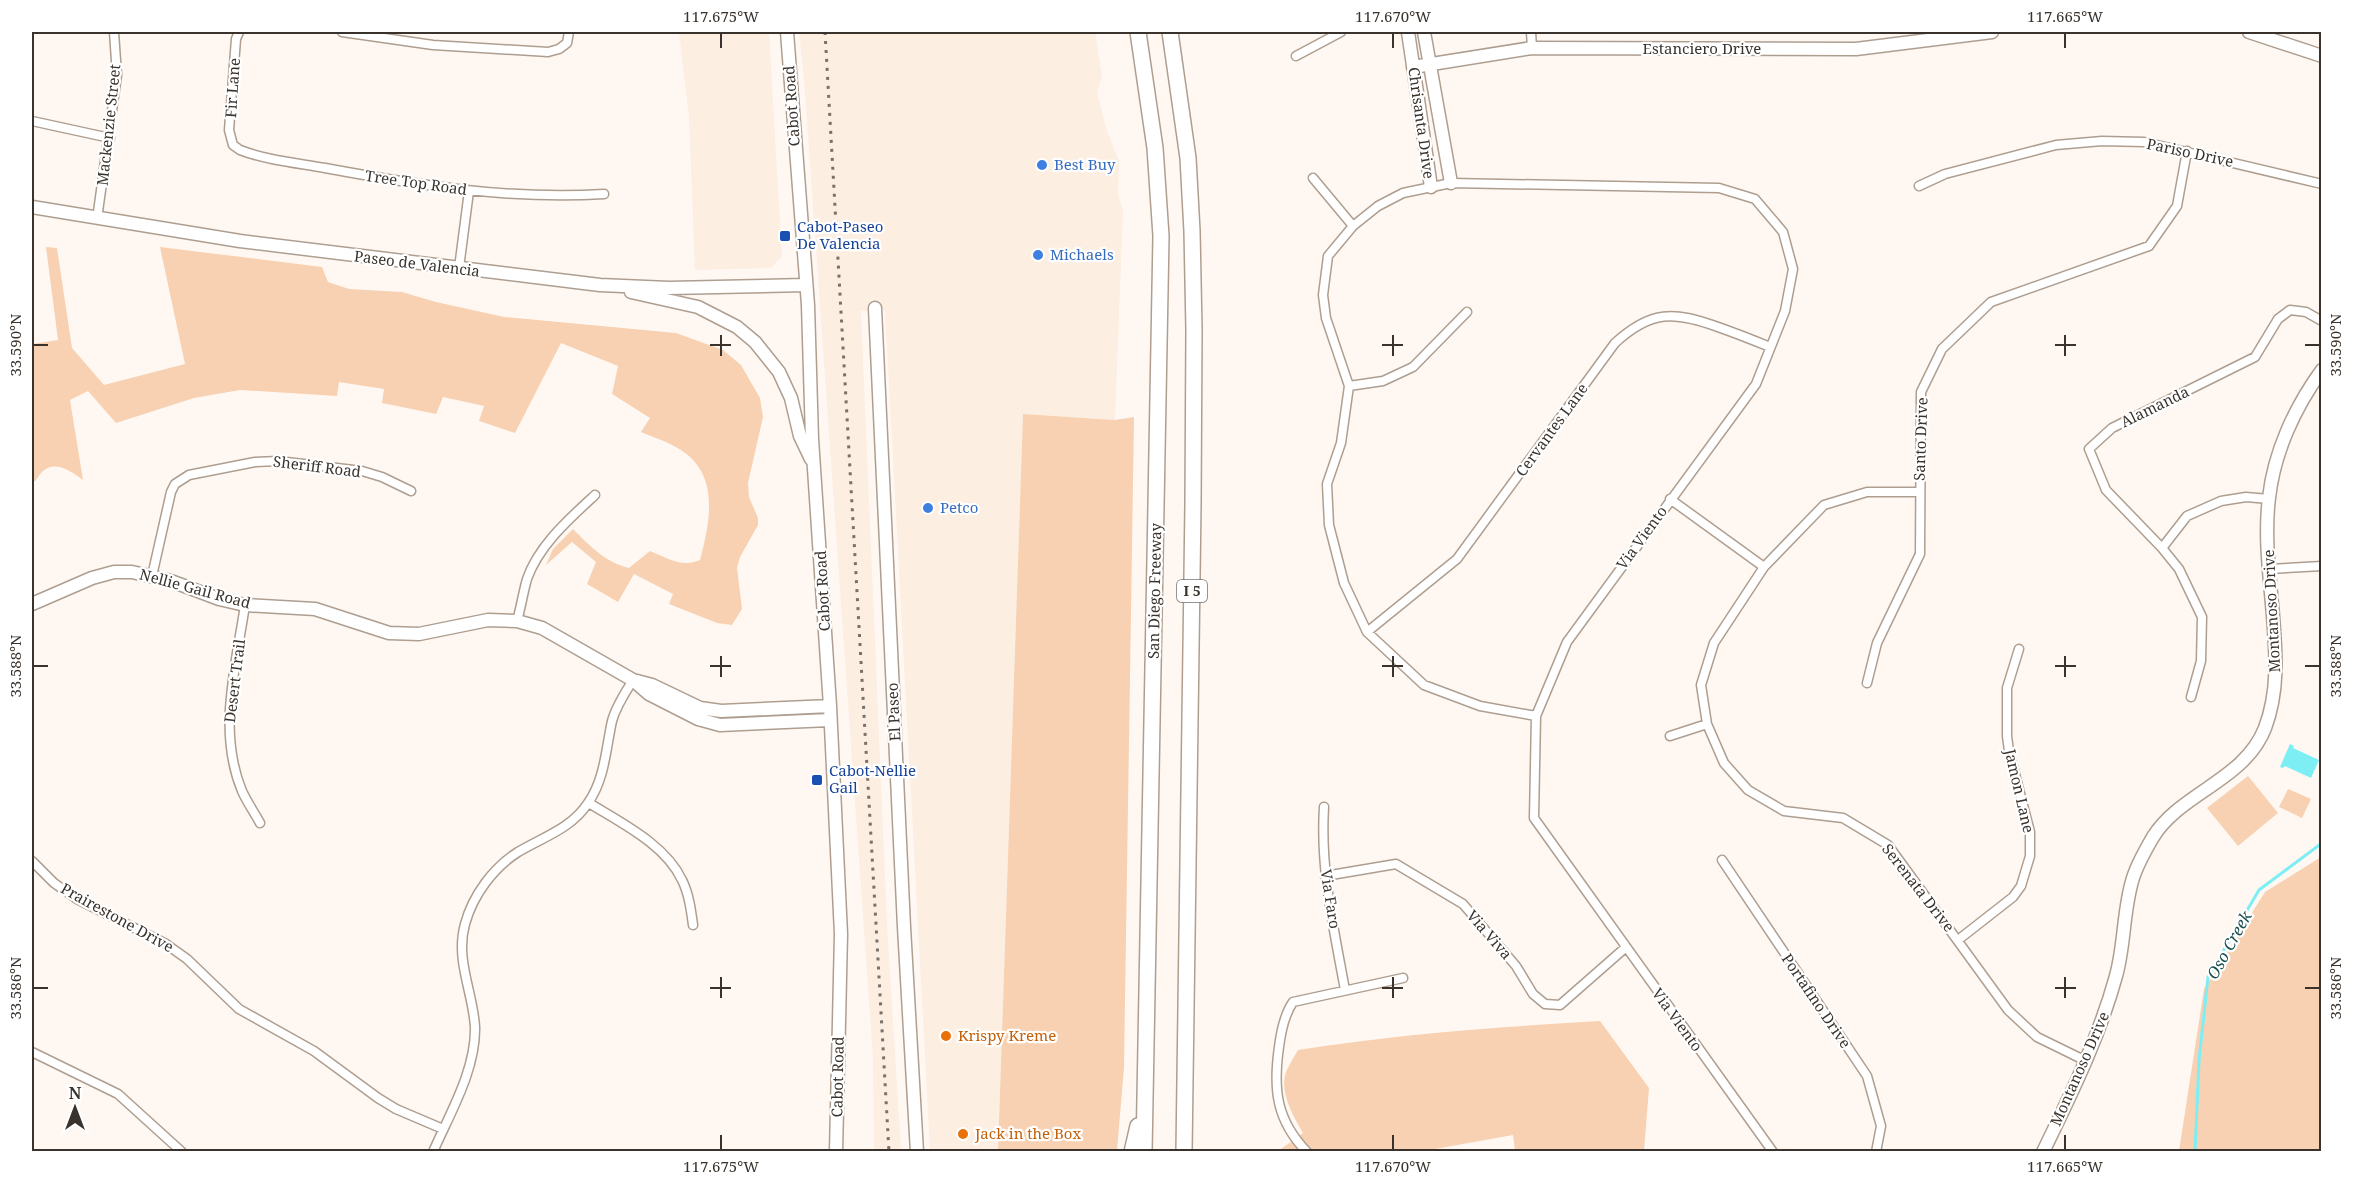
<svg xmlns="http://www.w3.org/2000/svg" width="2353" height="1183" font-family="'Noto Serif',serif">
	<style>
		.built { fill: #fdeee2 }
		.green { fill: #f7d1b2 }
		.water { fill: #7deff4 }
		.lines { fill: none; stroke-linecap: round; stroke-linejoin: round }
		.stream { stroke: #7deff4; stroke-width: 3 }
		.street-casing { stroke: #ae9e90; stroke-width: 11 }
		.secondary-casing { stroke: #ae9e90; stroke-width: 15 }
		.highway-casing { stroke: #ae9e90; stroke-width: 18 }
		.street { stroke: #fff; stroke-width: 8 }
		.secondary { stroke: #fff; stroke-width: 12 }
		.highway { stroke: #fff; stroke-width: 15 }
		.rail { stroke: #78716b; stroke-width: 3; stroke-dasharray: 3 6; stroke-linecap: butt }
		.ticks { fill: none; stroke: #3a332d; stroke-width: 2 }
		.shop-dot { fill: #3f7fe0; stroke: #fff; stroke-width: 2 }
		.transit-dot { fill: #1a4fb4; stroke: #fff; stroke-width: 2 }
		.food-dot { fill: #e8710a; stroke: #fff; stroke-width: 2 }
		.labels { text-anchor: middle; stroke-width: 4.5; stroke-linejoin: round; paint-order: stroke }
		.shield { fill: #fff; stroke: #75706c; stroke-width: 1.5 }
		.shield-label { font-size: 14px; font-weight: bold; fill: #3a332d }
		.street-label { font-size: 15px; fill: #3a332d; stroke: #fff }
		.shop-label { font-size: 15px; fill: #366cbe; stroke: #fff; text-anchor: start }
		.transit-label { font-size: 15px; fill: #164399; stroke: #fff; text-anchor: start }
		.food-label { font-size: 15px; fill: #c56008; stroke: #fff; text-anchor: start }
		.water-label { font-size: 16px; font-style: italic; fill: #1c4f51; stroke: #fff }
		.neatline { fill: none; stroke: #3a332d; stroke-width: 2 }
		.ticks-label { font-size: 15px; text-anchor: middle; fill: #3a332d }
	</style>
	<rect width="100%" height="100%" fill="#fff8f2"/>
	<path class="built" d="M 679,32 L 769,32 L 782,256 L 771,268 L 695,270 L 689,118 Z
		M 799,32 L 1095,32 L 1102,76 L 1097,93 L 1107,131 L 1119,161 L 1118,194 L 1123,211 L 1115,420 L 1023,414 L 998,1151 L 930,1151 L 885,310 L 861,311 L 887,924 L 901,1151 L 874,1151 L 873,1058 L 804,79 Z"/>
	<path class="green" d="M 46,247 L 57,248 L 72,348 L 104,385 L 185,364 L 160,247 L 322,267 L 328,282 L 349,289 L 402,292 L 436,302 L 504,317 L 676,333 L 723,350 L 741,365 L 760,398 L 763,417 L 748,483 L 749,497 L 758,518 L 758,525 L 740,557 L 737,568 L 742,609 L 732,625 L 717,623 L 669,604 L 673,594 L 634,574 L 618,602 L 587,584 L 596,562 L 572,542 L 546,565 L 553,549 L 573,529 C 590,546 605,562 629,568 L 650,551 C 667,558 682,568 700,560 C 708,529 718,488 694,461 C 681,446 658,439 641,432 L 650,418 L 612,394 L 618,366 L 561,343 L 515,433 L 479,421 L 484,406 L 443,397 L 436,414 L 382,403 L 384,389 L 339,382 L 337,396 L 240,390 L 194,398 L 116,423 L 88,391 L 70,400 L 83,480 C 72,472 55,459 42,472 C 37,477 38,480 32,483 L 32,344 L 58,340 Z
		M 1023,414 L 1115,420 L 1134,417 L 1124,1067 L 1117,1151 L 998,1151 Z
		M 2248,776 L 2278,813 L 2238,846 L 2207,808 Z
		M 2288,789 L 2311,799 L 2302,818 L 2279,807 Z
		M 2321,857 L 2321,1151 L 2179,1151 L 2204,989 L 2265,892 Z
		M 1600,1021 L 1649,1088 L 1644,1151 L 1515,1151 L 1513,1135 L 1424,1151 L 1277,1152 L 1303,1133 C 1293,1116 1279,1092 1286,1072 C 1289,1065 1294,1057 1298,1050 C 1398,1034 1499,1027 1600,1021 Z"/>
	<path class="water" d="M 2290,744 L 2294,746 L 2293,748 L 2319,760 L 2311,778 L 2285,766 L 2283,768 L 2280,767 Z"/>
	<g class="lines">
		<path class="stream" d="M 2195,1152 L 2199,1060 L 2208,977 L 2259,890 L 2322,843"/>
		<defs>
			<path id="street" d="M 239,32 L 236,39 L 229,130 L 233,145 L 240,150 C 266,160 297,163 325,168 C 417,185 510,200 604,194
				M 342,32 L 433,45 L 548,52 L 559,49 L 567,43 L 569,32
				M 1531,32 L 1532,48
				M 1296,56 L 1341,32
				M 32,121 L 110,138
				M 1313,178 L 1353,226
				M 1919,186 L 1945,174 L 2056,145 L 2102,141 L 2144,142 L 2322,184
				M 97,219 L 117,75 L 114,32
				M 459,268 L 469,191
				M 1349,386 L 1383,381 L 1413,367 L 1467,312
				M 1919,492 L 1867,492 L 1824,505 L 1764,567 L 1714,643 L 1701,685 L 1707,724 L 1724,763 L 1748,790 L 1784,811 L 1843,818 L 1888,845 L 2008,1010 L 2037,1037 L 2086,1061
				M 1670,499 L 1764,567
				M 2162,548 L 2187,516 L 2221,501 L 2246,497 L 2269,499
				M 2270,569 L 2322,566
				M 152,576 L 171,492 L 175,484 L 189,475 L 255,462 L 278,461 L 362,471 L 382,477 L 411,491
				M 245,605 C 236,666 217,731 242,791 C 247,802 254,812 260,823
				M 517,621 C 521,607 523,593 527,579 C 539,545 569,519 595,495
				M 1367,632 L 1457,559 L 1615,343 C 1651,310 1674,311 1718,327 C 1735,333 1753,340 1770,347
				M 1867,683 L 1877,643 L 1920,554 L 1921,392 L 1942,349 L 1991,302 L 2149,246 L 2177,206 L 2187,151
				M 2191,697 L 2201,661 L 2202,617 L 2179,569 L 2162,548 L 2106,490 L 2089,449 L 2112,428 L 2255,357 L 2278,319 L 2290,310 L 2306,312 L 2322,321
				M 1536,716 L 1480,706 L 1424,685 L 1367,632 L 1344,583 L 1329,525 L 1327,484 L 1341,443 L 1349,386 L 1326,318 L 1323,295 L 1328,256 L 1353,226 L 1378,206 L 1403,193 L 1451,183 L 1719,188 L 1755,199 L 1783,232 L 1793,269 L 1785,311 L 1756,384 L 1567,642 L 1536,716 L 1534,818 L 1773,1152
				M 1670,736 L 1707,724
				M 589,803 C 621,823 665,844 682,880 C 689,894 691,910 693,925
				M 1324,807 C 1320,870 1334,929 1345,990
				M 1722,860 L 1867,1076 L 1881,1126 L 1876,1152
				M 32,861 L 54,883 L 77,899 L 166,944 L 187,959 L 239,1009 L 314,1051 L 378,1098 L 396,1109 L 443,1129
				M 1325,876 L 1396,864 L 1463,904 L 1516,966 L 1533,994 L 1545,1004 L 1560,1005 L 1625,948
				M 1958,940 L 2013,897 L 2021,886 L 2030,856 L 2030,832 L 2009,751 L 2007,736 L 2007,688 L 2019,649
				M 32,1052 L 118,1094 L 182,1152
				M 433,1152 C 450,1113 476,1070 475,1027 C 473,992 455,960 465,924 C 473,895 493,868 518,852 C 543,837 571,829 588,803 C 605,779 606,748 612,721 C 616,706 625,693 633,680
				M 1307,1152 C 1276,1120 1273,1089 1279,1047 C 1281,1031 1284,1015 1293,1002 L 1403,978"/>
			<path id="secondary" d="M 787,32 L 808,305 L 812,439 L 830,706 L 841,934 L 836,1152
				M 1408,32 L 1431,187
				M 1424,32 L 1451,183
				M 2249,32 L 2322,56
				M 1413,67 L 1532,48 L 1856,49 L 1992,32
				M 32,207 L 240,241 L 600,285 L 669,288 L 805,285
				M 631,292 L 698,307 L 737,327 L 755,342 L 779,372 L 791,398 L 800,436 L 811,459
				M 875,308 L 904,927 L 917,1152
				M 32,604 L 92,578 L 114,572 L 132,572 L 171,581 L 219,599 L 245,605 L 315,609 L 389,633 L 419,634 L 488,620 L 517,621 L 542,628 L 633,680 L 649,694 L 698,719 L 720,725 L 830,720
				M 637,681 L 652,685 L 700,708 L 721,711 L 830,706
				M 2043,1152 C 2071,1094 2099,1038 2116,976 C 2125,944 2123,909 2133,878 C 2137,865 2146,849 2153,837 C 2180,793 2245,780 2265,728 C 2279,691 2276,654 2273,616 C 2270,578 2264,537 2269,498 C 2274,452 2295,407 2322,370"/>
			<path id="highway" d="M 1138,32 L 1155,148 L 1161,236 L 1144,1152
				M 1170,32 L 1188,158 L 1192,231 L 1194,330 L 1193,504 L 1184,1152
				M 1132,1152 L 1138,1126"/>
		</defs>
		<use href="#street" class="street-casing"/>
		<use href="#secondary" class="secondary-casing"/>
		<use href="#highway" class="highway-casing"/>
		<use href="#street" class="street"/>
		<use href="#secondary" class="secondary"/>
		<use href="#highway" class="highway"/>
		<path class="rail" d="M 825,32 L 889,1152"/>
	</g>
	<path class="ticks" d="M 721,33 L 721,48M 1393,33 L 1393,48M 2065,33 L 2065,48M 721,335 L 721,356M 1393,335 L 1393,356M 2065,335 L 2065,356M 33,345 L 48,345M 710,345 L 731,345M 1382,345 L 1403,345M 2055,345 L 2076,345M 2305,345 L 2320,345M 721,656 L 721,677M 1393,656 L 1393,677M 2065,656 L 2065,677M 33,666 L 48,666M 710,666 L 731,666M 1382,666 L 1403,666M 2055,666 L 2076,666M 2305,666 L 2320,666M 721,977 L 721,998M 1393,977 L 1393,998M 2065,977 L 2065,998M 33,988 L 48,988M 710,988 L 731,988M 1382,988 L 1403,988M 2055,988 L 2076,988M 2305,988 L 2320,988M 721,1135 L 721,1150M 1393,1135 L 1393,1150M 2065,1135 L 2065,1150"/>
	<g class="shop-dot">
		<circle cx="1042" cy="165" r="6"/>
		<circle cx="1038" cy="255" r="6"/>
		<circle cx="928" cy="508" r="6"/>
	</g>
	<g class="transit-dot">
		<rect x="779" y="230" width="12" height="12" rx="3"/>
		<rect x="811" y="774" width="12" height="12" rx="3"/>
	</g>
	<g class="food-dot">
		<circle cx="946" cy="1036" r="6"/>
		<circle cx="963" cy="1134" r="6"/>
	</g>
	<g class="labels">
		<rect class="shield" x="1177" y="580" width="30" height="22" rx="4.5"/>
		<g class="shield-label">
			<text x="1192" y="596">I 5</text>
		</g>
		<g class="street-label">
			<text x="1702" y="54">Estanciero Drive</text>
			<text transform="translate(233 88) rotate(-86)" y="5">Fir Lane</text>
			<text transform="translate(792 106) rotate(-94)" y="5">Cabot Road</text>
			<text transform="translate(1421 123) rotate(82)" y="5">Chrisanta Drive</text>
			<text transform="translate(109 125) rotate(-84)" y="5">Mackenzie Street</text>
			<text transform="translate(2190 153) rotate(12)" y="5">Pariso Drive</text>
			<text transform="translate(416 183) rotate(8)" y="5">Tree Top Road</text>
			<text transform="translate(417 264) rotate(7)" y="5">Paseo de Valencia</text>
			<text transform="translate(2155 407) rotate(-26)" y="5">Alamanda</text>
			<text transform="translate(1552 430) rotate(-54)" y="5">Cervantes Lane</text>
			<text transform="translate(1921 439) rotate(-88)" y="5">Santo Drive</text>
			<text transform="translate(317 467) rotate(7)" y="5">Sheriff Road</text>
			<text transform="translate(1642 538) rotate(-54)" y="5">Via Viento</text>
			<text transform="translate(195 589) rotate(15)" y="5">Nellie Gail Road</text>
			<text transform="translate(823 591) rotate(-93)" y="5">Cabot Road</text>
			<text transform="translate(1155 591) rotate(-89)" y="5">San Diego Freeway</text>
			<text transform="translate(2272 611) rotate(-93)" y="5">Montanoso Drive</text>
			<text transform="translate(235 681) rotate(-83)" y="5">Desert Trail</text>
			<text transform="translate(894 712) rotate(-93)" y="5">El Paseo</text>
			<text transform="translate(2019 791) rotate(77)" y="5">Jamon Lane</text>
			<text transform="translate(1918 888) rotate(52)" y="5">Serenata Drive</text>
			<text transform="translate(1330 899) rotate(81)" y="5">Via Faro</text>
			<text transform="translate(117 918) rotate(29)" y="5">Prairestone Drive</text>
			<text transform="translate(1489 935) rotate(49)" y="5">Via Viva</text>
			<text transform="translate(1816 1001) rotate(56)" y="5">Portafino Drive</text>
			<text transform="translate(1677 1020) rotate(54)" y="5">Via Viento</text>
			<text transform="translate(2080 1069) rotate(-66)" y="5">Montanoso Drive</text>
			<text transform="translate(838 1077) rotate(-89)" y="5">Cabot Road</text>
		</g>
		<g class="shop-label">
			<text x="1054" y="170">Best Buy</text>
			<text x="1050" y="260">Michaels</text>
			<text x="940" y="513">Petco</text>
		</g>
		<g class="transit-label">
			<text x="797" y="232">Cabot-Paseo<tspan x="797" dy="17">De Valencia</tspan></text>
			<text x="829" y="776">Cabot-Nellie<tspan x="829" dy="17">Gail</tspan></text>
		</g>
		<g class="food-label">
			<text x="958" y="1041">Krispy Kreme</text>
			<text x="975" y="1139">Jack in the Box</text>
		</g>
		<g class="water-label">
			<text transform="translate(2229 945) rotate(-61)" y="6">Oso Creek</text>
		</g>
	</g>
	<rect width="2353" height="1183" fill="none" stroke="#ffffff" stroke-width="66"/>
	<g transform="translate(75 1108)" stroke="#ffffff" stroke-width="4.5" paint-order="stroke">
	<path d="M0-4.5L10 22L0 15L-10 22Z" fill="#3a332d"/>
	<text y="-9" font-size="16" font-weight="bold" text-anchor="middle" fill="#3a332d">N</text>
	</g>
	<rect x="33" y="33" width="2287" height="1117" class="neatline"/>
	<g class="ticks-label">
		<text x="721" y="22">117.675°W</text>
		<text x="1393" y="22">117.670°W</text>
		<text x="2065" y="22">117.665°W</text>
		<text transform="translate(16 345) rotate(-90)" y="5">33.590°N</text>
		<text transform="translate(2336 345) rotate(-90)" y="5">33.590°N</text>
		<text transform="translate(16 666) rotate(-90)" y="5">33.588°N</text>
		<text transform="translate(2336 666) rotate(-90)" y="5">33.588°N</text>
		<text transform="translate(16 988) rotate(-90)" y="5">33.586°N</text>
		<text transform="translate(2336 988) rotate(-90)" y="5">33.586°N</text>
		<text x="721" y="1172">117.675°W</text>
		<text x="1393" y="1172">117.670°W</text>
		<text x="2065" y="1172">117.665°W</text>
	</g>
</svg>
